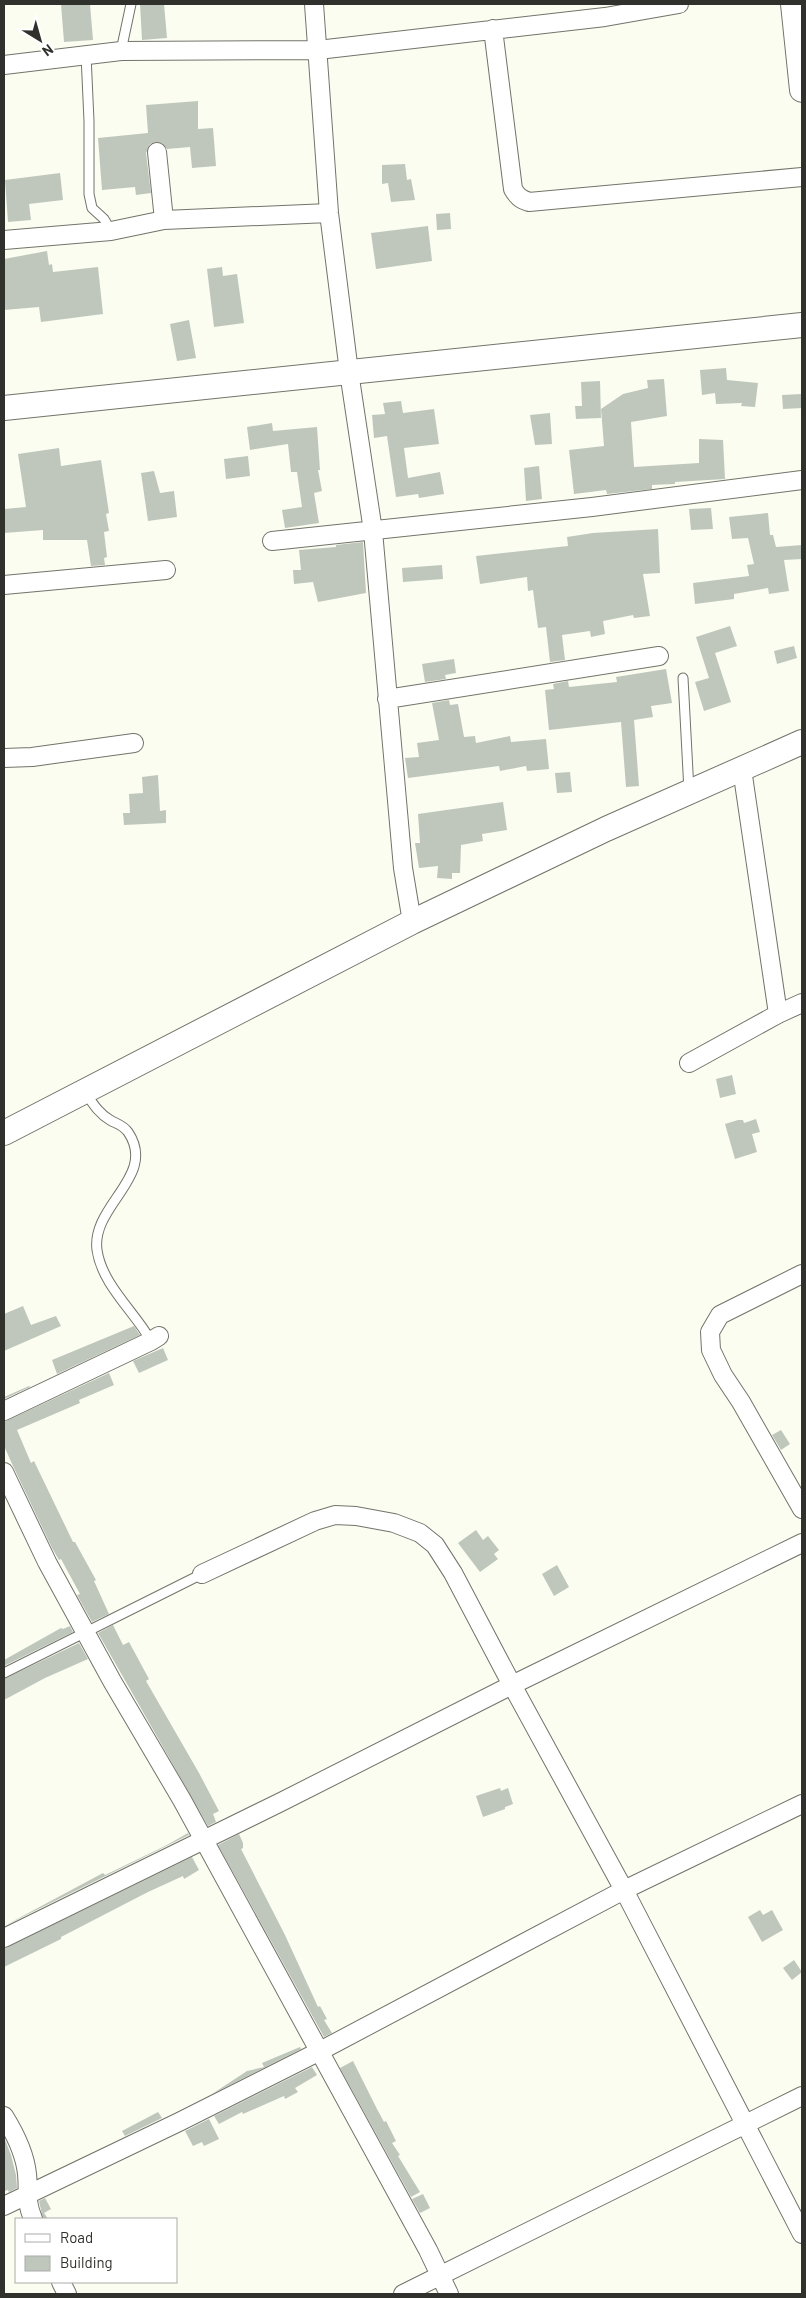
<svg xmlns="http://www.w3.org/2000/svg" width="806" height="2298" font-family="Barlow,sans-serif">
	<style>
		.building { fill: #bfc7bd }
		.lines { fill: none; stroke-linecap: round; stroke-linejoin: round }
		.lane-casing { stroke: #72746a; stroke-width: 11 }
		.street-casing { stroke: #72746a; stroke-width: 20 }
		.secondary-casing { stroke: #72746a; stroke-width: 26 }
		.lane { stroke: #fff; stroke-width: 9 }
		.street { stroke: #fff; stroke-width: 18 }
		.secondary { stroke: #fff; stroke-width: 24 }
	</style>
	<rect width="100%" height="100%" fill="#fbfdf1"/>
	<path class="building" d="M 61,4 L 90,4 L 93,40 L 64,42 Z
		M 140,4 L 164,4 L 167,38 L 142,40 Z
		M 198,101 L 198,129 L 213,128 L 216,166 L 192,168 L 190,147 L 167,149 L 162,143 L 155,142 L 150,144 L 146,153 L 151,193 L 136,195 L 135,187 L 102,190 L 98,138 L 148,133 L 146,105 Z
		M 405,164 L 407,180 L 411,179 L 415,200 L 391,202 L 388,183 L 382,184 L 382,165 Z
		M 60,173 L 63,200 L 29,204 L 31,220 L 8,222 L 5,180 Z
		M 450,213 L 451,229 L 437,230 L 436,214 Z
		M 428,226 L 432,261 L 376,269 L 371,233 Z
		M 47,251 L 49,265 L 52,264 L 53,272 L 98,267 L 103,314 L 41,322 L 39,307 L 4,310 L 4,259 Z
		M 222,267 L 223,276 L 237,274 L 244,323 L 214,327 L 207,269 Z
		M 189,320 L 196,358 L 177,361 L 170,324 Z
		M 726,368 L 727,380 L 758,383 L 755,407 L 741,406 L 742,403 L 716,404 L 715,393 L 702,395 L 700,370 Z
		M 664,379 L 667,416 L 631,422 L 634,467 L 699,463 L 699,439 L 723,440 L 725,479 L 675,482 L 675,484 L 652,485 L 652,489 L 607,494 L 606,490 L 574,494 L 569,450 L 604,446 L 601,409 L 623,394 L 648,388 L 647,380 Z
		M 600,381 L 601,418 L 576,419 L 575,406 L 582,406 L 581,382 Z
		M 802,394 L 802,408 L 783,409 L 782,395 Z
		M 401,401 L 403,413 L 434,409 L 439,444 L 404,448 L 408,478 L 440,472 L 444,494 L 419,498 L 418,494 L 396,497 L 387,436 L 374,438 L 372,415 L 385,414 L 383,403 Z
		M 550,413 L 552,444 L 535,445 L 530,415 Z
		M 272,423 L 273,431 L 317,427 L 320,470 L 318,470 L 322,491 L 314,493 L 319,523 L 285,528 L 282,510 L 302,507 L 297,472 L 291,472 L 288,444 L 250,450 L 247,427 Z
		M 59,448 L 61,466 L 101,460 L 109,513 L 106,514 L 109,531 L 104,532 L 107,557 L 104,558 L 105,565 L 91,566 L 87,540 L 43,540 L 43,530 L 4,533 L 4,509 L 26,507 L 18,454 Z
		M 248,456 L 250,476 L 226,479 L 224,459 Z
		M 539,466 L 542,499 L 526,501 L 524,468 Z
		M 154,471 L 160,493 L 174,491 L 177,517 L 148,521 L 141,473 Z
		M 711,508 L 713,529 L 691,530 L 689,509 Z
		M 768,513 L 770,535 L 773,535 L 776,547 L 802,545 L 802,559 L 784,560 L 789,591 L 769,594 L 768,588 L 734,594 L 734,599 L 695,604 L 693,583 L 749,576 L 747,565 L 754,564 L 748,538 L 732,539 L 729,517 Z
		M 658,529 L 660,573 L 643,574 L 650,616 L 634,618 L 633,615 L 603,621 L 605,634 L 591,637 L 590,631 L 562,635 L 565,660 L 550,662 L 546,627 L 538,628 L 533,590 L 528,591 L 527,577 L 480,584 L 476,556 L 568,546 L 567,537 L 593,533 Z
		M 363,542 L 366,593 L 318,602 L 313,582 L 294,584 L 293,570 L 301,570 L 299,550 L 336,547 L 336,545 Z
		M 442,565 L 443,579 L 403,582 L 402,568 Z
		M 730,626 L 737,646 L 715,653 L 731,702 L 704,711 L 695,682 L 709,678 L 696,637 Z
		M 794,646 L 797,658 L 777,664 L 774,651 Z
		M 454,659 L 456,673 L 445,675 L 446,679 L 425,682 L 422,664 Z
		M 666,669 L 672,703 L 651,706 L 653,717 L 634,720 L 639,786 L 626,787 L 621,722 L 549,730 L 545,690 L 554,689 L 553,684 L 568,681 L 569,687 L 617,682 L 616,677 Z
		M 449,700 L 450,705 L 458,704 L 464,737 L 475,736 L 476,743 L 510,736 L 511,742 L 546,739 L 549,769 L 527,771 L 526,766 L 500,771 L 499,766 L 408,778 L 405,758 L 419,757 L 417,743 L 439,740 L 432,703 Z
		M 570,772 L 572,792 L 557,793 L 555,773 Z
		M 158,775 L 160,811 L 166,810 L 166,823 L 124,825 L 123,813 L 130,813 L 129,794 L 143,793 L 142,777 Z
		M 503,802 L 507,830 L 482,834 L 483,841 L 461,845 L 460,873 L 452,873 L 452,879 L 437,878 L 438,866 L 419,868 L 415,843 L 420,843 L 418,814 Z
		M 732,1075 L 736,1094 L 720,1098 L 716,1079 Z
		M 756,1119 L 760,1132 L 752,1134 L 757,1152 L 735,1159 L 725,1124 L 738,1120 L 743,1120 L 744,1123 Z
		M 23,1306 L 31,1325 L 56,1316 L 61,1326 L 4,1351 L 4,1314 Z
		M 134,1326 L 140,1335 L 57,1374 L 52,1360 Z
		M 163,1348 L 168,1360 L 139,1373 L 133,1361 Z
		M 109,1373 L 114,1385 L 79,1400 L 80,1403 L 17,1430 L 31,1463 L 34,1461 L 73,1542 L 75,1542 L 96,1580 L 94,1581 L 109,1614 L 92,1622 L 77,1595 L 80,1594 L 61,1559 L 59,1560 L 52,1548 L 13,1466 L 4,1446 L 4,1422 Z
		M 29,1386 L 30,1387 L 4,1399 L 4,1397 Z
		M 781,1430 L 790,1444 L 781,1450 L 772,1435 Z
		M 476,1530 L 483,1540 L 488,1536 L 499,1550 L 494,1554 L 498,1559 L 480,1572 L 458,1543 Z
		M 557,1565 L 569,1587 L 554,1596 L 542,1574 Z
		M 113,1625 L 123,1645 L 129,1642 L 149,1679 L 146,1681 L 199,1773 L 219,1811 L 213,1814 L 216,1822 L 208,1826 L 98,1633 Z
		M 70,1626 L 73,1632 L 4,1666 L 4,1660 L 61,1628 L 63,1629 Z
		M 79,1643 L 88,1659 L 45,1678 L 4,1700 L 4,1679 Z
		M 500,1788 L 501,1791 L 508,1788 L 513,1804 L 505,1807 L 505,1809 L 483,1817 L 476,1796 Z
		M 186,1830 L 189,1835 L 4,1926 L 103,1873 L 105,1875 L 165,1846 L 188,1833 Z
		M 239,1834 L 243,1843 L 243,1848 L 241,1849 L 285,1935 L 318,2007 L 320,2006 L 327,2019 L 324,2020 L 332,2033 L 324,2037 L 218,1845 Z
		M 192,1857 L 199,1870 L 184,1879 L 183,1876 L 148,1892 L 61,1937 L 61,1939 L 4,1967 L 4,1949 Z
		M 760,1910 L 763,1915 L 772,1910 L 783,1930 L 762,1942 L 748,1917 Z
		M 794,1960 L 802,1972 L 792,1980 L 783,1968 Z
		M 300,2047 L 301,2049 L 212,2094 L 247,2071 L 264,2067 L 262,2063 Z
		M 353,2061 L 377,2109 L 384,2122 L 386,2121 L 396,2141 L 392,2143 L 400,2155 L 398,2156 L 420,2192 L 411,2197 L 340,2068 Z
		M 312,2067 L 317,2075 L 295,2088 L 298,2092 L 285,2099 L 284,2096 L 243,2114 L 242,2112 L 219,2124 L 214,2116 Z
		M 158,2112 L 162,2118 L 125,2136 L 122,2131 Z
		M 209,2119 L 219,2139 L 204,2146 L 202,2142 L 193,2146 L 185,2131 Z
		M 4,2137 L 11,2155 L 16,2175 L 17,2188 L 9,2192 L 8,2190 L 4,2191 Z
		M 423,2194 L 430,2208 L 420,2213 L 412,2199 Z
		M 45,2198 L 51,2209 L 44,2213 L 48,2219 L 43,2219 L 39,2201 Z"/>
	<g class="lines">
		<defs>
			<path id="lane" d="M 121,51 L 131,4
				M 86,55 L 89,121 L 89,194 L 92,208 L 104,219 L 111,231
				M 683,678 L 689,791
				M 85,1092 C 92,1102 98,1113 110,1120 C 117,1124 123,1125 128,1132 C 158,1176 91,1205 97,1250 C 102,1285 135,1312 151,1341
				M 4,1673 L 202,1574"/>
			<path id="street" d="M 314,4 L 329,213 L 349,372 L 373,531 L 403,868 L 412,922
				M 493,29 L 513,189 C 517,196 520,199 529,202 L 802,177
				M 4,65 L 121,51 L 318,50 L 605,17 L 679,4
				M 157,152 L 164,220
				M 4,240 L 111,231 L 164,220 L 329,213
				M 272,541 L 592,507 L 802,480
				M 4,585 L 166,570
				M 387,699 L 659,656
				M 4,758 L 32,757 L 134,743
				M 742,769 L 778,1014
				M 689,1063 L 778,1014 L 802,1003
				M 802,1274 L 720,1315 L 710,1332 L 711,1350 L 723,1375 L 741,1402 L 802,1509
				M 4,1411 L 151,1341 L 159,1336
				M 4,1472 L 47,1562 L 112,1681 L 182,1800 L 428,2250 L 449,2294
				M 202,1574 L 315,1521 L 335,1515 L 356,1516 L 394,1523 L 420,1533 L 435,1545 L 453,1573 L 512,1685 L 624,1890 L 802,2234
				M 4,1938 L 283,1801 L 512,1685 L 802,1543
				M 4,2116 C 14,2132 25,2154 27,2174 C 29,2192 25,2200 33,2219
				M 4,2206 L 179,2122 L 320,2051 L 624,1890 L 802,1804
				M 61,2282 L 67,2294
				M 403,2294 L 802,2096"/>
			<path id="secondary" d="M 793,4 L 802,90
				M 4,408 L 802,325
				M 4,1133 L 412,922 L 606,829 L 802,742"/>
		</defs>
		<use href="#lane" class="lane-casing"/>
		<use href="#street" class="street-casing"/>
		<use href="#secondary" class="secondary-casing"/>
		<use href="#lane" class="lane"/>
		<use href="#street" class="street"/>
		<use href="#secondary" class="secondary"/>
	</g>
	<rect width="806" height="2298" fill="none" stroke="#30302c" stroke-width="10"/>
	<rect x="15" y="2218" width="162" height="65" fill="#ffffff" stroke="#acacab"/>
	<rect x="25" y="2234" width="25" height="8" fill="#ffffff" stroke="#acacab"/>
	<text x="60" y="2243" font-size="15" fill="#30302c">Road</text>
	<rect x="25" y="2256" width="25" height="15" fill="#bfc7bd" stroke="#acacab"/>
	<text x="60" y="2268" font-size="15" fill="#30302c">Building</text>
	<g transform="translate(40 40) rotate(143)" stroke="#ffffff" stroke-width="4" paint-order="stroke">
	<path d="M0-4L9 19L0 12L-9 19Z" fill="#30302c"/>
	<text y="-8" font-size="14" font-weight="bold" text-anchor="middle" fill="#30302c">N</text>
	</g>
</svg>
